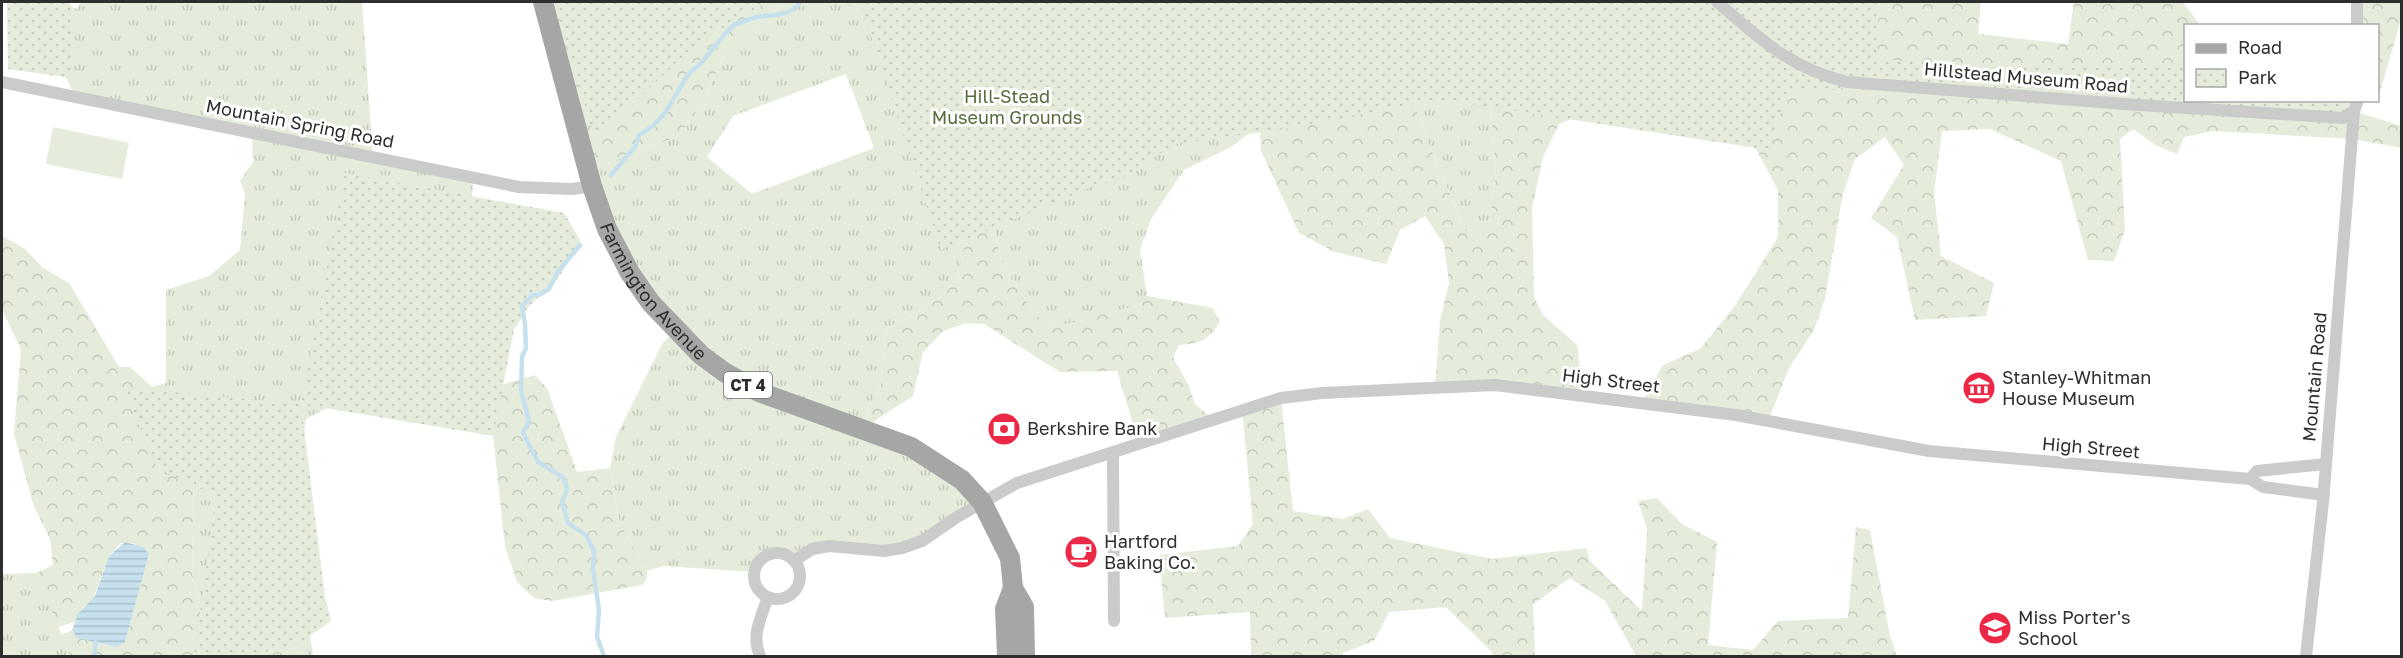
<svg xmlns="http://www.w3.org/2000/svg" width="2403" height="658" font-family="'Golos Text',sans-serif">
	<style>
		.grass { fill: url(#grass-tufts); fill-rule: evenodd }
		.forest { fill: url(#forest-crowns) }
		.park { fill: url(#park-dots) }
		.garden { fill: #e5ecdb }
		.water { fill: url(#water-rules) }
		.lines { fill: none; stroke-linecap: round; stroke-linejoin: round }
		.stream { stroke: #c6e1ed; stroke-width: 4.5 }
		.minor { stroke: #cbcbcb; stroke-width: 12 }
		.primary { stroke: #a6a6a6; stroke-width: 20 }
		.labels { text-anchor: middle; stroke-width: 6; stroke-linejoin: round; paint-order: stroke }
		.shield { fill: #fff; stroke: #6d6d6d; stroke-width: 1.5 }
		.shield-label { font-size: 16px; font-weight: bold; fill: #2e2e2e }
		.street-label { font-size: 18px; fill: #2e2e2e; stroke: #fff }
		.park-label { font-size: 18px; fill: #556b39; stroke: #fff }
		.poi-label { font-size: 18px; fill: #2e2e2e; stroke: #fff; text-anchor: start }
	</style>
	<defs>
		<pattern id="grass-tufts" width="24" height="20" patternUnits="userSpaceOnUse" patternTransform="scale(1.5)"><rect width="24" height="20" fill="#e5ecdb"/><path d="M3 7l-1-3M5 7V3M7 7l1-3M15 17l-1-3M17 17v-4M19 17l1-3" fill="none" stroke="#c5cbbc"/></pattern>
		<pattern id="forest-crowns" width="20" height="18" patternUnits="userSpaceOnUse" patternTransform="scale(1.5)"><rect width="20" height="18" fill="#e5ecdb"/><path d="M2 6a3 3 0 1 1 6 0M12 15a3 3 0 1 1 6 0" fill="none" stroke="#c5cbbc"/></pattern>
		<pattern id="park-dots" width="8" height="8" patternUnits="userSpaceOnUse" patternTransform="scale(1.5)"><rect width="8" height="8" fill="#e5ecdb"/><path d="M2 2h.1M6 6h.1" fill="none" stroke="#c5cbbc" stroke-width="1.8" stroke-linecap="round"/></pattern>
		<pattern id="water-rules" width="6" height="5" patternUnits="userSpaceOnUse" patternTransform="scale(1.5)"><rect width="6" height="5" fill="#c6e1ed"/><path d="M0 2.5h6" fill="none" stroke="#aac1cc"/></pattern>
	</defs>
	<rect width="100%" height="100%" fill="#fff"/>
	<path class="grass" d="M 81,2 L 362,2 L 373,157 L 474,177 L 452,368 L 323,410 L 306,419 L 300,455 L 202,610 L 192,578 L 194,477 L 161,475 L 151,450 L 152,387 L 166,383 L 166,290 L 209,276 L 240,250 L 245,194 L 240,181 L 253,162 L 252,133 L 76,97 L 66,78 L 66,37 L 70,6 L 77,9 Z
		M 785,2 L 839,2 L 850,5 L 878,31 L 951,197 L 965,243 L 957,281 L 938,299 L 912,316 L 886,328 L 881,383 L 862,429 L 911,447 L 982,502 L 902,548 L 829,546 L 794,561 C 778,548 761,553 754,572 L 663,566 L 647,571 L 619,522 L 610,468 L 616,437 L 662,344 L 676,331 L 651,303 L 589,172 L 644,148 L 678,137 L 703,103 L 725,53 ZM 846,74 L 874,148 L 752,194 L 707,157 L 733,116 Z
		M 1351,2 L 1260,125 L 1231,147 L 1184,170 L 1151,219 L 1140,249 L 1147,296 L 1143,304 L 1057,327 L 1036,316 L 1002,264 L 988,198 Z
		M 1400,65 L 1488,69 L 1496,175 L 1489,225 L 1466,232 L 1434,157 Z
		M 37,573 L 70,656 L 2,656 L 2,574 Z
		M 310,637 L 313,656 L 269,656 L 290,650 Z"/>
	<path class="forest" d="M 543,2 L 785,2 L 725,53 L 703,103 L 678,137 L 644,148 L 589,172 Z
		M 839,2 L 929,2 L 988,198 L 1002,264 L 1036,316 L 1057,327 L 1142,304 L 1147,296 L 1213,308 L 1220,322 C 1208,341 1201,343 1179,345 L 1173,357 L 1188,384 L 1195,404 L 1213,419 L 1139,444 L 1117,371 L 1060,372 L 984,324 L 966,323 L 943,331 L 923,352 L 913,396 L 862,429 L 881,383 L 886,328 L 912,316 L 938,299 L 957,281 L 965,243 L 951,197 L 878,31 L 850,5 Z
		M 1668,2 L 1981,2 L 1978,34 L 2068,44 L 2074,2 L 2183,2 L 2200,25 L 2186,26 L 2186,100 L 2358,101 L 2354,111 L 2401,126 L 2402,148 L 2352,139 L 2213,131 L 2184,137 L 2177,154 L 2155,145 L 2133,129 L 2120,139 L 2125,230 L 2114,261 L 2088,260 L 2061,161 L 1990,129 L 1942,131 L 1934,192 L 1941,256 L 1994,283 L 1986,316 L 1915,320 L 1897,237 L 1871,218 L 1904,165 L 1885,137 L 1855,159 L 1843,193 L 1825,299 L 1814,330 L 1789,368 L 1768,421 L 1642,403 L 1663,365 L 1700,349 L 1735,306 L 1778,237 L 1778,190 L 1750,138 L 1589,112 L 1559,124 L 1543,157 L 1532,208 L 1534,297 L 1543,315 L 1577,345 L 1583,396 L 1435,388 L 1440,321 L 1449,283 L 1444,244 L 1425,216 L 1400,230 L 1386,264 L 1335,252 L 1299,233 L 1261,151 L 1260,125 L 1400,65 L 1434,157 L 1466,232 L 1489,224 L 1496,175 L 1488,68 Z
		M 2357,2 L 2401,2 L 2401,20 L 2378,98 L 2378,26 L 2357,25 Z
		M 2,236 L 25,249 L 43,268 L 69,283 L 119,367 L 130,367 L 152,387 L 151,450 L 161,475 L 194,477 L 192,578 L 202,610 L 312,614 L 310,637 L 290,650 L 269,656 L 70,656 L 61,635 L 72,630 L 73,633 L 125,642 L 149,554 L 133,543 L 121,543 L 109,556 L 93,599 L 82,609 L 75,622 L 58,627 L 37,573 L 53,565 L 50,539 L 33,504 L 14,434 L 21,349 L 2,310 Z
		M 535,375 L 547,388 L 577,472 L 610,468 L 619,522 L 647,571 L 647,579 L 642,585 L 552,601 L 534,598 L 517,582 L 505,547 L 489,398 L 497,386 Z
		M 1281,398 L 1293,511 L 1343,519 L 1368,509 L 1390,538 L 1492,559 L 1586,548 L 1590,561 L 1642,611 L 1647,529 L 1638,501 L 1657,498 L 1682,524 L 1717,542 L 1708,645 L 1753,650 L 1778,621 L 1848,618 L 1856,527 L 1870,530 L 1890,636 L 1897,656 L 1636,656 L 1605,601 L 1570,578 L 1533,604 L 1535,656 L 1494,656 L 1491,651 L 1446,607 L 1389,612 L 1374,641 L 1343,653 L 1343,656 L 1251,656 L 1250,612 L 1165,618 L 1159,555 L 1238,546 L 1253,524 L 1242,409 Z"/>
	<path class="park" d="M 7,2 L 70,2 L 71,78 L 8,69 Z
		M 555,2 L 767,2 L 710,35 L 689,50 L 609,127 L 594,136 Z
		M 860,2 L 1878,2 L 1878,59 L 1964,66 L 2109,65 L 2185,68 L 2186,100 L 2344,101 L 2343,129 L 2330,125 L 2093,93 L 1907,91 L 1856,87 L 1787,93 L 1769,150 L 1444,100 L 1423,102 L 1278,130 L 1180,143 L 1164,151 L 1122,178 L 1089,188 L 941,250 Z
		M 345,173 L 564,213 L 580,240 L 558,279 L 529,306 L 514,330 L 493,436 L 301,404 L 325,597 L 331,621 L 298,644 L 249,656 L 194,656 L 216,496 L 157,468 L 126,394 L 131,388 L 301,404 Z"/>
	<path class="garden" d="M 53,127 L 129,143 L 122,179 L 46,164 Z"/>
	<path class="water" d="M 125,542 L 143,547 L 149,554 L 125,642 L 117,647 L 77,638 L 72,630 L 78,614 L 95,596 L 109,556 Z"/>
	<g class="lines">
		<path class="stream" d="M 611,175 L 635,147 L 639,135 C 668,119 671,100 688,75 C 691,70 698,67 702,62 C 713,49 722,36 735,24 C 744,23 749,18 757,17 C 774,14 790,17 800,2
			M 580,245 L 557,273 L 549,289 L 539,295 L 532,295 L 522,306 L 525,324 L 526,348 L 522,357 L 521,391 L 529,421 L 523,433 L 538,462 L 564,478 L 567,490 L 562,502 L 568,523 L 586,535 L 594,551 L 593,569 L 599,610 L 597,637 L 604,656
			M 94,656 L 96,642"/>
		<path class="minor" d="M 1717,2 C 1760,39 1790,68 1847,82 L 2124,104 L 2343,118 L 2354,111
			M 2357,2 L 2357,26
			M 2,82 L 519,187 L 572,189 L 592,186
			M 1113,453 L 1114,621
			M 2250,479 L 2257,471 L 2326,464
			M754 576a23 23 0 1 1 46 0a23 23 0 1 1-46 0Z
			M 794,561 L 812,549 L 829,546 L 884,551 L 902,548 L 922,541 L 957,517 L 1017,483 L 1281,398 L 1322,393 L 1495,385 L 1736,415 L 1929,451 L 2250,479 L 2263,487 L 2324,495
			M 760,656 C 751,636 761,617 768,597
			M 2306,656 L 2323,502 L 2354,111 L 2358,100"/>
		<g class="primary">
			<path id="s1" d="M 543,2 L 592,186 L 607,229 L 630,273 L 651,303 L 701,355 L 724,372 L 759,392 L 911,447 L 962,480 L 982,502 L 1010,558 L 1013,588 L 1024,607 L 1025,656"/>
			<path d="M 1007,656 L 1005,609 L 1013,588"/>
		</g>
	</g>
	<defs>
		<symbol id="museum-disc" viewBox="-11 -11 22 22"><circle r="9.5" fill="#ec2847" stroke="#fff"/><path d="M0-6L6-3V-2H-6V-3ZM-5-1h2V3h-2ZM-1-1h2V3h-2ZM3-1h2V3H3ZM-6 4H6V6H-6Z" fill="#fff"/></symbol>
		<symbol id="bank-disc" viewBox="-11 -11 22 22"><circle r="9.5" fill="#ec2847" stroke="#fff"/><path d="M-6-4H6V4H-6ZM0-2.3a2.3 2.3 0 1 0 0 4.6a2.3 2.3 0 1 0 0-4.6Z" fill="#fff"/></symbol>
		<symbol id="cafe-disc" viewBox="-11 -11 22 22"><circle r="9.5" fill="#ec2847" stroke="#fff"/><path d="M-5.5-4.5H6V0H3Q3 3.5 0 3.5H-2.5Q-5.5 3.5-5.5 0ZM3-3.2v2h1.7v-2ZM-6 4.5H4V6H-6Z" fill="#fff"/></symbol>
		<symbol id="school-disc" viewBox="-11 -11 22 22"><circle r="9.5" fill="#ec2847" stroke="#fff"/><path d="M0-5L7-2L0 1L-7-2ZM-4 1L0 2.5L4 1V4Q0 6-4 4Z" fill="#fff"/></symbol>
	</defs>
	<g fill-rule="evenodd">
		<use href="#museum-disc" x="1960" y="369" width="38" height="38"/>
		<use href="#bank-disc" x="985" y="410" width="38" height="38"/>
		<use href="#cafe-disc" x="1062" y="533" width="38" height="38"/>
		<use href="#school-disc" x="1976" y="609" width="38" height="38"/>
	</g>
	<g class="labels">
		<rect class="shield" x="724" y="372" width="48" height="26" rx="4.5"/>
		<g class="shield-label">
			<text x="748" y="391">CT 4</text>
		</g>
		<g class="street-label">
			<text transform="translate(2026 78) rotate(5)" y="6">Hillstead Museum Road</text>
			<text transform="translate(300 124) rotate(11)" y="6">Mountain Spring Road</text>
			<text dy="6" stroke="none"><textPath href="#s1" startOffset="314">Farmington Avenue</textPath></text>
			<text transform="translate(2315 377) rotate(-85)" y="6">Mountain Road</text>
			<text transform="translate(1611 381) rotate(7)" y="6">High Street</text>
			<text transform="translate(2091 448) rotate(5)" y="6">High Street</text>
		</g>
		<g class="park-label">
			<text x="1007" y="103">Hill-Stead<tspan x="1007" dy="21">Museum Grounds</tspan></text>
		</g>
		<g class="poi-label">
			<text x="2002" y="384">Stanley-Whitman<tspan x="2002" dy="21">House Museum</tspan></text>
			<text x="1027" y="435">Berkshire Bank</text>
			<text x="1104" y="548">Hartford<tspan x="1104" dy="21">Baking Co.</tspan></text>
			<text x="2018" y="624">Miss Porter's<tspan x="2018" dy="21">School</tspan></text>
		</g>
	</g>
	<rect width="2403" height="658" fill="none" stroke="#2e2e2e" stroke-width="6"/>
	<rect x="2184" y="24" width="195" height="78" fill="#ffffff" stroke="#ababab" stroke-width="1.5"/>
	<rect x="2196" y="44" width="30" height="9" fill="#a6a6a6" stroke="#ababab" stroke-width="1.5"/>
	<text x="2238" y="54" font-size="18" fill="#2e2e2e">Road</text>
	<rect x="2196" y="69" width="30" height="18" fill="url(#park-dots)" stroke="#ababab" stroke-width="1.5"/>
	<text x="2238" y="84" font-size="18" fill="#2e2e2e">Park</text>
</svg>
